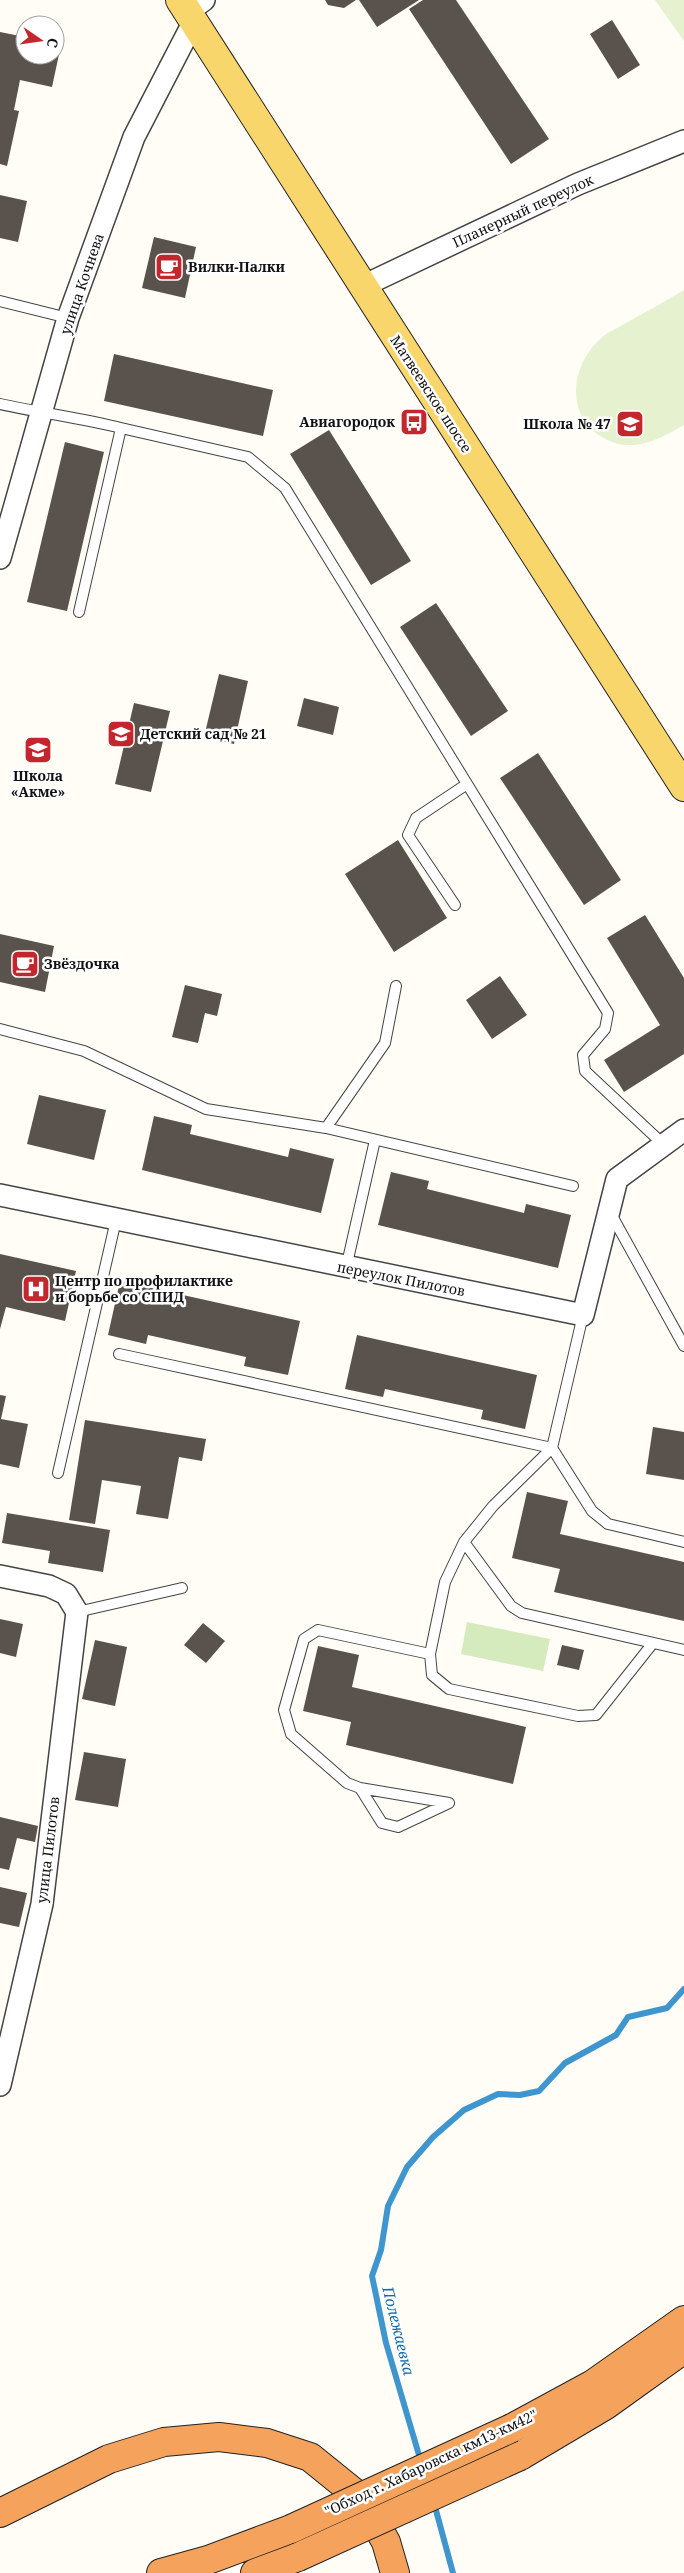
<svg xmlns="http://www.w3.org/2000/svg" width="684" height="2573" font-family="'Noto Serif',serif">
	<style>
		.green { fill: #d5ebbd }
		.pitch { fill: #e6f2cf }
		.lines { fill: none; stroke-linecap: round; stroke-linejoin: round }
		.stream { stroke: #3f96cf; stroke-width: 6 }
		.building { fill: #5a524d }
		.lane-casing { stroke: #444; stroke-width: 12 }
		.street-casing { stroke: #444; stroke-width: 24 }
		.primary-casing { stroke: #222; stroke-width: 30 }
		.highway-casing { stroke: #222; stroke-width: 30 }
		.lane { stroke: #fff; stroke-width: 10 }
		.street { stroke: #fff; stroke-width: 21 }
		.primary { stroke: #f9d66b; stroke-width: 28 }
		.highway { stroke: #f5a25d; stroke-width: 28 }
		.highway-bridge-casing { stroke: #222; stroke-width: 30; stroke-linecap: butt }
		.highway-bridge { stroke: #f5a25d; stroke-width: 28 }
		.labels { text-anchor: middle; stroke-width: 5; stroke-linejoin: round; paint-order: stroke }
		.street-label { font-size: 14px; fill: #111; stroke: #fff }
		.poi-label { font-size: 14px; font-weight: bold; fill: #111; stroke: #fff; text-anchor: start }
		.water-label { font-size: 15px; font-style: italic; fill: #1768a6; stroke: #fff }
	</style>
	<rect width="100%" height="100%" fill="#fffdf5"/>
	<path class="green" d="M 467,1622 L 550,1639 L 543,1671 L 461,1654 Z"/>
	<path class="pitch" d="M 655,0 L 684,0 L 684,41 Z
		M 684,290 L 684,425 C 665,436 639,451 615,443 C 565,426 566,370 601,338 C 607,332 617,329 624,324 C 644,313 664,302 684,290 Z"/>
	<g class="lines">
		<path class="stream" d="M 421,2462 L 386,2343 L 372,2276 L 381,2250 L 388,2206 L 407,2167 L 433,2137 L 464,2110 L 498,2094 L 520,2095 L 539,2091 L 565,2063 L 616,2035 L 628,2017 L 667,2008 L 684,1989
			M 434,2503 L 453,2573"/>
	</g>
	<path class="building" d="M 325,0 L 356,0 L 344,8 L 328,5 Z
		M 359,0 L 419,0 L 377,27 Z
		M 423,0 L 456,0 L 549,139 L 511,164 L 409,9 Z
		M 612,20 L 640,65 L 618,79 L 590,34 Z
		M 0,32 L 25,37 L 25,55 L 55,55 L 55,44 L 61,45 L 52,87 L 20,80 L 14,110 L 19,111 L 7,166 L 0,164 Z
		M 0,195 L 27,201 L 18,242 L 0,238 Z
		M 154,237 L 196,247 L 185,298 L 142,288 Z
		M 114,354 L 273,390 L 263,436 L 104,401 Z
		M 329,430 L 411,561 L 371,585 L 290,454 Z
		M 65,442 L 104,452 L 67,611 L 27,602 Z
		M 436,603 L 508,711 L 471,736 L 400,627 Z
		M 219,674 L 248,681 L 234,744 L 204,737 Z
		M 304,698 L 339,707 L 333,735 L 297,726 Z
		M 134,703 L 170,711 L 151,792 L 115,784 Z
		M 538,753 L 621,880 L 584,905 L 500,778 Z
		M 398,840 L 447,918 L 394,952 L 345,874 Z
		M 645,915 L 684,978 L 684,1054 L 624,1092 L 604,1060 L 660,1025 L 607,938 Z
		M 0,934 L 54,946 L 45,992 L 0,982 Z
		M 500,976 L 527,1015 L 492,1039 L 466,1000 Z
		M 185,985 L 222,994 L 217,1016 L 205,1013 L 198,1043 L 172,1037 Z
		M 39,1095 L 106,1110 L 94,1160 L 27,1144 Z
		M 154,1116 L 192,1125 L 190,1134 L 288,1157 L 290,1148 L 334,1159 L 321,1213 L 142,1170 Z
		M 391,1172 L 429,1181 L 427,1189 L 524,1213 L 526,1204 L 571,1215 L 558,1268 L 378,1225 Z
		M 0,1254 L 76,1271 L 65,1321 L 6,1307 L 0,1329 Z
		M 120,1281 L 300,1321 L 288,1375 L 244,1366 L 246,1357 L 148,1335 L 146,1344 L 108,1335 Z
		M 357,1335 L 537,1375 L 525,1429 L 481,1419 L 483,1410 L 385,1389 L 383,1397 L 345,1389 Z
		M 0,1395 L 6,1396 L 1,1419 L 28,1424 L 19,1468 L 0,1464 Z
		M 85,1420 L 206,1439 L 202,1461 L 179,1457 L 168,1519 L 136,1514 L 141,1486 L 102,1480 L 95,1524 L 69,1520 Z
		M 653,1427 L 684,1432 L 684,1480 L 646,1474 Z
		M 527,1492 L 568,1501 L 560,1534 L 684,1562 L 684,1621 L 554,1592 L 560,1569 L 512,1558 Z
		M 7,1513 L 110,1530 L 103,1572 L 48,1563 L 50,1551 L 2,1543 Z
		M 0,1619 L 23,1624 L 16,1657 L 0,1653 Z
		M 203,1623 L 225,1641 L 206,1663 L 184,1645 Z
		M 95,1640 L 127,1647 L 115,1706 L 82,1699 Z
		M 562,1645 L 584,1650 L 579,1670 L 557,1665 Z
		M 318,1646 L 359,1655 L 352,1687 L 526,1727 L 513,1784 L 346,1745 L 351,1722 L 303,1711 Z
		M 84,1752 L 126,1759 L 118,1807 L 75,1800 Z
		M 0,1817 L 38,1826 L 35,1842 L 17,1838 L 9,1870 L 0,1868 Z
		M 0,1887 L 27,1893 L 19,1927 L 0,1923 Z"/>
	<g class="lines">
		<defs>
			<path id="lane" d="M 0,301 L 68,318
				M 0,404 C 41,413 81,418 121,428 L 79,612
				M 121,428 L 248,457 L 285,488 L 608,1013 L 605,1029 L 583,1055 L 585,1071 L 664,1145
				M 455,905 L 408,835 L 416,818 L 467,784
				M 0,1029 L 84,1051 L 206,1109 L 326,1128 L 573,1186
				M 326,1128 L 385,1043 L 396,986
				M 611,1214 L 684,1346
				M 346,1268 L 375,1140
				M 119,1354 L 552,1448 L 583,1315
				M 58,1473 L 116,1220
				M 464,1542 L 511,1606 L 522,1613 L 684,1650
				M 77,1612 L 182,1588
				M 653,1643 L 596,1715 L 578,1716 L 449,1689 L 432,1675 L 430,1654 L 445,1582 L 464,1542 L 493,1506 L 552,1448 L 592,1511 L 608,1524 L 684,1542
				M 360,1788 L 382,1823 L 398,1827 L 449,1803 L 360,1788 L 347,1783 L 291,1734 L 284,1710 L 304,1639 L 318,1630 L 430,1654"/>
			<path id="street" d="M 188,12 L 204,0
				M 363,286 L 578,184 L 684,141
				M 0,558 L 68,318 L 134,137 L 194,21
				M 0,1195 L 583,1315 L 617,1179 L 684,1130
				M 0,1576 L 49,1586 L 66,1594 L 77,1612 L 42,1904 L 0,2085"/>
			<path id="primary" d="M 180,0 L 684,787"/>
			<path id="highway" d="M 512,2428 L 593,2384 L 684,2320
				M 520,2456 L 606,2405 L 684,2349
				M 0,2513 L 109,2459 L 164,2442 L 219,2437 L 267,2443 L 310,2457 L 362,2499 L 386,2542 L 395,2573
				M 161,2573 L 208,2560 L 291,2529
				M 255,2573 L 298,2557"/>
		</defs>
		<use href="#lane" class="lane-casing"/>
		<use href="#street" class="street-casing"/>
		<use href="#primary" class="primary-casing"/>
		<use href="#highway" class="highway-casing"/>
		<use href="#lane" class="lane"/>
		<use href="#street" class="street"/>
		<use href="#primary" class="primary"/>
		<use href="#highway" class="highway"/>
		<defs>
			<path id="highway-bridge" d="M 291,2529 L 512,2428
				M 298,2557 L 520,2456"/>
		</defs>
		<use href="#highway-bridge" class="highway-bridge-casing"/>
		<use href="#highway-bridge" class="highway-bridge"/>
	</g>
	<defs>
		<symbol id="cafe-square" viewBox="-11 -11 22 22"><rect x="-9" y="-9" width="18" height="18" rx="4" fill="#c4262e" stroke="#fff"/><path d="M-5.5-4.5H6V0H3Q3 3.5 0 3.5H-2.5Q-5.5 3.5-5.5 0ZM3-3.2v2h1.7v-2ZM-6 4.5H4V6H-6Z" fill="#fff"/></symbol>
		<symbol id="bus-square" viewBox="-11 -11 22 22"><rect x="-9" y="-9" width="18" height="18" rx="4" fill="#c4262e" stroke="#fff"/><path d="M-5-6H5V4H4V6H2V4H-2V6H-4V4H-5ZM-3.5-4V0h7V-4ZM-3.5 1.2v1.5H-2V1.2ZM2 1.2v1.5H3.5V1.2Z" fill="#fff"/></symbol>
		<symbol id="school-square" viewBox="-11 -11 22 22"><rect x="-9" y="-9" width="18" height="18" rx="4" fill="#c4262e" stroke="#fff"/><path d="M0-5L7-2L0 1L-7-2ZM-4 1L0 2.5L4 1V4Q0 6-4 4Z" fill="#fff"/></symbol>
		<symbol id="hospital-square" viewBox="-11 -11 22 22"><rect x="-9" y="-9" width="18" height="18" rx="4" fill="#c4262e" stroke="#fff"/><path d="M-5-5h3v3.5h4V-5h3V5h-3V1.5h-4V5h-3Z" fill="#fff"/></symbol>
	</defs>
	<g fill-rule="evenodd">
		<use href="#cafe-square" x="153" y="251" width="32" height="32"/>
		<use href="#bus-square" x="398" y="406" width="32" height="32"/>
		<use href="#school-square" x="614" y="408" width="32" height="32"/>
		<use href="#school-square" x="105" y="718" width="32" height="32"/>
		<use href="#school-square" x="22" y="734" width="32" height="32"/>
		<use href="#cafe-square" x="9" y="948" width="32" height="32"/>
		<use href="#hospital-square" x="20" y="1273" width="32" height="32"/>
	</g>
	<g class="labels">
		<g class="street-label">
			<text transform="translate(523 211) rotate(-25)" y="5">Планерный переулок</text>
			<text transform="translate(82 284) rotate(-71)" y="5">улица Кочнева</text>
			<text transform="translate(431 394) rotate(57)" y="5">Матвеевское шоссе</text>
			<text transform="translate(401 1279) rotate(11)" y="5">переулок Пилотов</text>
			<text transform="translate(48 1850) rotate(-83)" y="5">улица Пилотов</text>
			<text transform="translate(431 2463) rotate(-25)" y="5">"Обход г. Хабаровска км13-км42"</text>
		</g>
		<g class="poi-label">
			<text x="188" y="272">Вилки-Палки</text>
			<text x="395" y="427" text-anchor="end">Авиагородок</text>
			<text x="611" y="429" text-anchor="end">Школа № 47</text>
			<text x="140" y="739">Детский сад № 21</text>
			<text x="38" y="781" text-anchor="middle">Школа<tspan x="38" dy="16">«Акме»</tspan></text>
			<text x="44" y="969">Звёздочка</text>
			<text x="55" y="1286">Центр по профилактике<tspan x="55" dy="16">и борьбе со СПИД</tspan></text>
		</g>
		<g class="water-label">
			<text transform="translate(398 2331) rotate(76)" y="5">Полежаевка</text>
		</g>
	</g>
	<g transform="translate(40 40) rotate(103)"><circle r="24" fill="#ffffff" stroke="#a0a0a0"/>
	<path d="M0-4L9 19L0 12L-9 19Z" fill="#c4262e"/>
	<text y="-8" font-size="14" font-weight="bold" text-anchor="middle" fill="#111111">С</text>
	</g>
</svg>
